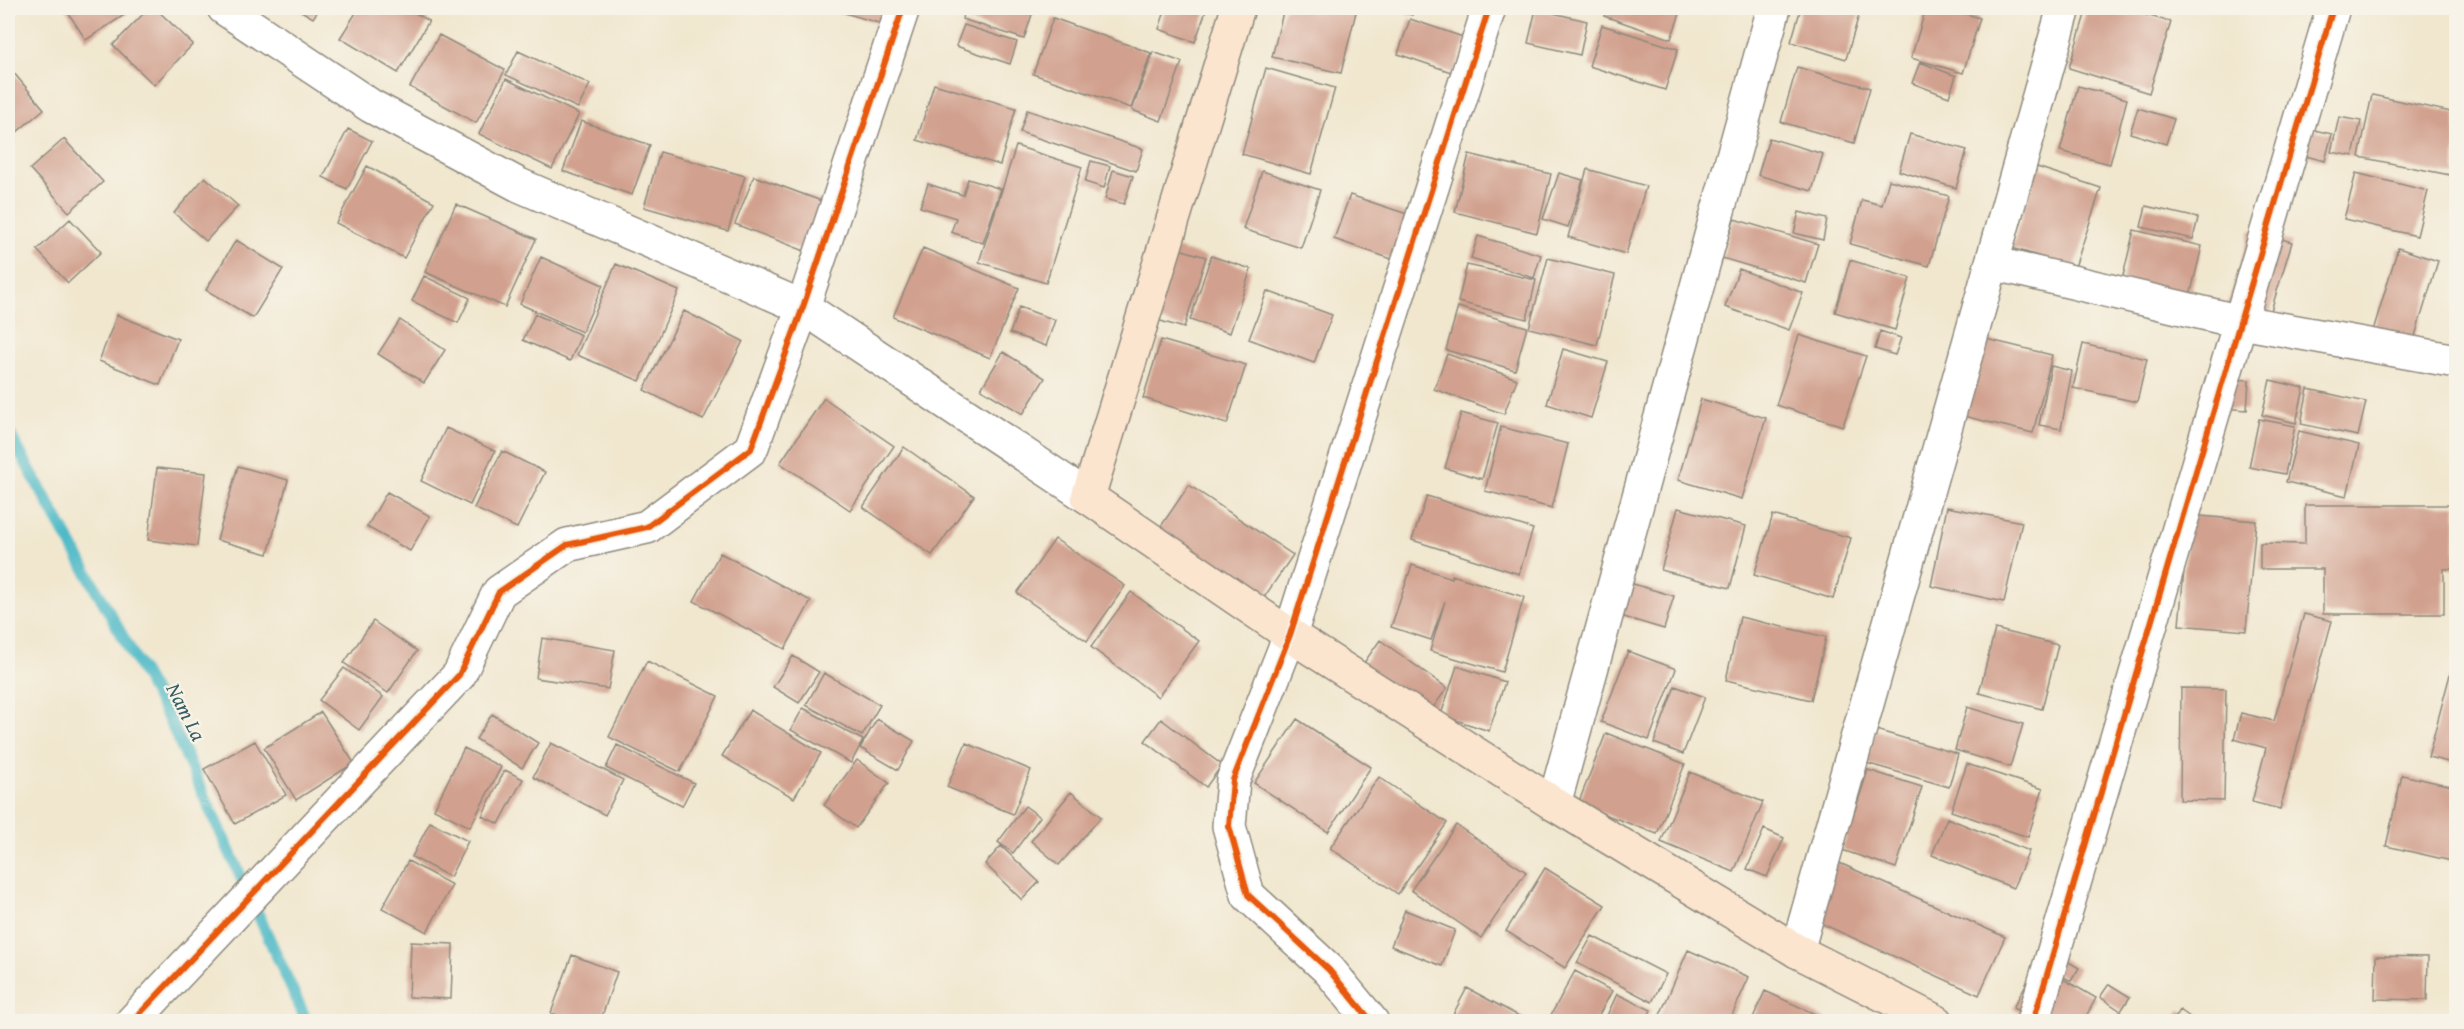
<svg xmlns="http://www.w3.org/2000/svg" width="2464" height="1029" font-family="'Gentium Book Plus',serif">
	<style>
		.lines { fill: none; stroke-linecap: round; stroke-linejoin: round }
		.stream { stroke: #4dbac7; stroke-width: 12 }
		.building { fill: #d1a08e }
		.minor-casing { stroke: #8e897d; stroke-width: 36 }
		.tertiary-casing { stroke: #8e897d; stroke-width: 36 }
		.secondary-casing { stroke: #8e897d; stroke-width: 36 }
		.minor { stroke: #fff; stroke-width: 33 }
		.tertiary { stroke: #fff; stroke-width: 33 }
		.secondary { stroke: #fbe5cf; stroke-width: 33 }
		.cycleway-casing { stroke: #f7f3e8; stroke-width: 10 }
		.cycleway { stroke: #e8590c; stroke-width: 6 }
		.labels { text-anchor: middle; stroke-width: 4.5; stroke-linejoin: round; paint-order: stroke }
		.water-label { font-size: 21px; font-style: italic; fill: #375d62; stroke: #f7f3e8 }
	</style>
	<rect width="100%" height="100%" fill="#f7f3e8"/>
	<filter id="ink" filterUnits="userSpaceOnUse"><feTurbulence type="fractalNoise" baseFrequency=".0167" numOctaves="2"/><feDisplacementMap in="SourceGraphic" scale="12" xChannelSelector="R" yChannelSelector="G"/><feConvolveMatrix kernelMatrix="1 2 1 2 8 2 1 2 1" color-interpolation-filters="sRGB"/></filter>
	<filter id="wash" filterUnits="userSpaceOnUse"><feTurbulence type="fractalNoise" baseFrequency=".008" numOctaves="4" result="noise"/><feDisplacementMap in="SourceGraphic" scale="24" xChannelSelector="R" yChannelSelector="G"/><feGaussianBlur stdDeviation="1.35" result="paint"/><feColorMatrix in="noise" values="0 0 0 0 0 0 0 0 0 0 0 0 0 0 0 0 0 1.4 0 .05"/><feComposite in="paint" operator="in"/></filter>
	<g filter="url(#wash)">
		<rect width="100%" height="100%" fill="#f1e7cf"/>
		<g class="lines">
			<path class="stream" d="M 8,431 L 171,723 L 307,1022"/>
		</g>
		<g id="blocks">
			<path class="building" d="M 65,8 L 135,8 L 86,40 Z
				M 149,8 L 155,8 L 193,44 L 154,85 L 113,45 Z
				M 296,8 L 320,8 L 313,18 Z
				M 359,8 L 407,8 L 429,21 L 398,73 L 340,38 Z
				M 828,8 L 897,8 L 892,27 Z
				M 965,8 L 1034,8 L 1024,39 L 962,19 Z
				M 1166,8 L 1207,8 L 1195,42 L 1159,29 Z
				M 1284,8 L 1357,8 L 1341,73 L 1272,57 Z
				M 1391,8 L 1415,8 L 1412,15 Z
				M 1607,8 L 1682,8 L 1671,39 L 1604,16 Z
				M 1801,8 L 1861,8 L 1846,59 L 1791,42 Z
				M 1926,8 L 1946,8 L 1980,18 L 1963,73 L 1911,58 Z
				M 2087,8 L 2121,8 L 2171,22 L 2149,93 L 2069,68 Z
				M 1536,9 L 1587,21 L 1580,55 L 1528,43 Z
				M 1053,18 L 1151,53 L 1131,108 L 1033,74 Z
				M 1410,19 L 1466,38 L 1454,73 L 1398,54 Z
				M 964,25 L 1017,42 L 1010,64 L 956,46 Z
				M 1602,25 L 1678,49 L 1665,90 L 1589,66 Z
				M 439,35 L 505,70 L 476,123 L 410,87 Z
				M 518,51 L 590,84 L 578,108 L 506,75 Z
				M 1153,52 L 1182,62 L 1161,121 L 1132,110 Z
				M 1920,62 L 1956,76 L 1949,97 L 1912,83 Z
				M 8,66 L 44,109 L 11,137 L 8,132 Z
				M 1797,67 L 1870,88 L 1854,143 L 1781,122 Z
				M 1266,68 L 1335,88 L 1311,174 L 1242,154 Z
				M 506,79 L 579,114 L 552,169 L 479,134 Z
				M 934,84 L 1016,108 L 1000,165 L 917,140 Z
				M 2078,86 L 2127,99 L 2110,164 L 2060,151 Z
				M 2372,95 L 2456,113 L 2455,176 L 2359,157 Z
				M 2138,108 L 2174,119 L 2166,144 L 2130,133 Z
				M 1027,110 L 1143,149 L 1136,171 L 1020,132 Z
				M 2339,117 L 2361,121 L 2353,156 L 2331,152 Z
				M 581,121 L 650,145 L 632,195 L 563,171 Z
				M 2301,127 L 2332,134 L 2325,161 L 2294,153 Z
				M 348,129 L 372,141 L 347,189 L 323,177 Z
				M 1910,134 L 1967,150 L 1956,188 L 1899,171 Z
				M 1769,138 L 1823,154 L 1812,191 L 1758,175 Z
				M 64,139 L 103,182 L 69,212 L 30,169 Z
				M 1016,146 L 1082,167 L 1046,283 L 979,262 Z
				M 660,152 L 745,176 L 728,231 L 644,207 Z
				M 1469,154 L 1551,174 L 1537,233 L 1455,212 Z
				M 1091,161 L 1110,166 L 1104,188 L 1085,182 Z
				M 367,166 L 434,202 L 404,258 L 336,223 Z
				M 2037,167 L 2101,188 L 2075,267 L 2012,248 Z
				M 1587,169 L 1646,186 L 1626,254 L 1568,237 Z
				M 1113,170 L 1133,176 L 1124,204 L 1105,199 Z
				M 1262,171 L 1320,190 L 1301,248 L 1243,229 Z
				M 1559,173 L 1583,180 L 1568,227 L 1543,219 Z
				M 2356,173 L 2428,191 L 2417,236 L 2344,219 Z
				M 754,176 L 835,206 L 815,255 L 735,224 Z
				M 205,177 L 238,206 L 206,241 L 174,213 Z
				M 968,179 L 1001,189 L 983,243 L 951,232 L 956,218 L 920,207 L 928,184 L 963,195 Z
				M 1889,180 L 1949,196 L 1929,266 L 1850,244 L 1862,200 L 1882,205 Z
				M 1350,195 L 1416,217 L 1400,262 L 1334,239 Z
				M 456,204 L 536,239 L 505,307 L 425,272 Z
				M 2146,206 L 2198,218 L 2193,239 L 2141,227 Z
				M 1799,212 L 1827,219 L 1823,240 L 1794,233 Z
				M 70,219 L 101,252 L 68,283 L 37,250 Z
				M 1734,219 L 1818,244 L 1806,283 L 1722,258 Z
				M 2134,230 L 2202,246 L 2190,296 L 2122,280 Z
				M 2250,230 L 2292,242 L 2269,317 L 2228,304 Z
				M 1478,236 L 1541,255 L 1534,278 L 1471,258 Z
				M 236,240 L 283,269 L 253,318 L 206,290 Z
				M 923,248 L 1019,288 L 990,358 L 893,317 Z
				M 1176,248 L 1206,257 L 1184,328 L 1154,319 Z
				M 2398,248 L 2438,261 L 2412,346 L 2372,334 Z
				M 1211,256 L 1251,269 L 1230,333 L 1190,320 Z
				M 541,257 L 603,285 L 582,332 L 520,304 Z
				M 1548,258 L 1615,275 L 1597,345 L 1529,328 Z
				M 1850,260 L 1910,278 L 1895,330 L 1835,312 Z
				M 616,264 L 679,291 L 640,381 L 577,355 Z
				M 1467,265 L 1536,280 L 1527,319 L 1458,302 Z
				M 1739,269 L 1803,293 L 1789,330 L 1725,307 Z
				M 424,276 L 470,298 L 458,323 L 412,301 Z
				M 1267,291 L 1332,315 L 1314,363 L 1249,339 Z
				M 1019,307 L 1055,320 L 1046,346 L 1010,333 Z
				M 1458,307 L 1527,327 L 1515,370 L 1446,350 Z
				M 684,311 L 743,341 L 703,420 L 644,390 Z
				M 535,314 L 581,335 L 570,361 L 523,340 Z
				M 117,315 L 178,339 L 160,385 L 99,361 Z
				M 400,320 L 445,350 L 424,383 L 378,354 Z
				M 1880,331 L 1901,338 L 1895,355 L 1875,349 Z
				M 1799,335 L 1866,356 L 1843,426 L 1776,405 Z
				M 1978,337 L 2052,355 L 2033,433 L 1959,415 Z
				M 1161,340 L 1246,365 L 1227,424 L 1143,398 Z
				M 2083,344 L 2147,359 L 2137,402 L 2073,388 Z
				M 1563,349 L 1608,362 L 1591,418 L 1547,404 Z
				M 1003,352 L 1045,378 L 1023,414 L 981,389 Z
				M 1447,354 L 1517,379 L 1504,414 L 1434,389 Z
				M 2051,366 L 2072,371 L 2061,429 L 2039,425 Z
				M 2212,378 L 2249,380 L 2247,410 L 2210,407 Z
				M 2270,380 L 2304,388 L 2296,423 L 2262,415 Z
				M 2308,389 L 2366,402 L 2358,436 L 2301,424 Z
				M 824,398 L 894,446 L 850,510 L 780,463 Z
				M 1701,399 L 1766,418 L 1742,499 L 1678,480 Z
				M 1461,413 L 1498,423 L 1482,479 L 1445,468 Z
				M 2259,419 L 2295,426 L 2285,474 L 2249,467 Z
				M 1501,427 L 1568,444 L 1552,508 L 1485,491 Z
				M 446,428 L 495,451 L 470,505 L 421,481 Z
				M 2299,431 L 2359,445 L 2347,496 L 2286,482 Z
				M 904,447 L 974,496 L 932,555 L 863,507 Z
				M 502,451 L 545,472 L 517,528 L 474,508 Z
				M 238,466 L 288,480 L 268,554 L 217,540 Z
				M 157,468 L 206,473 L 197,546 L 148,540 Z
				M 1189,485 L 1293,555 L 1263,599 L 1159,529 Z
				M 387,492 L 430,516 L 410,551 L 367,527 Z
				M 1427,496 L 1533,529 L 1519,574 L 1412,540 Z
				M 2305,505 L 2456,505 L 2455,569 L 2444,569 L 2444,614 L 2323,614 L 2323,569 L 2260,569 L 2260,543 L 2305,544 Z
				M 1947,507 L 2022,522 L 2004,602 L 1931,586 Z
				M 1678,508 L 1746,526 L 1730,588 L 1661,570 Z
				M 1773,515 L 1851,538 L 1833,599 L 1754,575 Z
				M 2189,515 L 2256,521 L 2246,631 L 2179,625 Z
				M 1055,539 L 1125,586 L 1087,641 L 1017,593 Z
				M 720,553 L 811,601 L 785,649 L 694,601 Z
				M 1412,565 L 1452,578 L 1452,575 L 1524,597 L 1502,672 L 1430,651 L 1445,601 L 1431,640 L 1391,627 Z
				M 1623,581 L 1674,596 L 1664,629 L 1614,614 Z
				M 1131,592 L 1199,641 L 1158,697 L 1091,647 Z
				M 2304,614 L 2332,621 L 2280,809 L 2252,802 L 2266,748 L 2234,739 L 2241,713 L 2274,721 Z
				M 1740,617 L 1826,637 L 1811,700 L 1726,680 Z
				M 373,621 L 417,651 L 388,693 L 344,663 Z
				M 1995,629 L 2058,645 L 2042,709 L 1979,693 Z
				M 542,638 L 615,650 L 608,689 L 536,678 Z
				M 1380,640 L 1447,688 L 1428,715 L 1361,667 Z
				M 1628,651 L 1676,669 L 1649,740 L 1601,722 Z
				M 2456,652 L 2456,764 L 2428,757 Z
				M 793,656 L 819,672 L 799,703 L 773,687 Z
				M 647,661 L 718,696 L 680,772 L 609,737 Z
				M 1457,666 L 1505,682 L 1489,731 L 1441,715 Z
				M 344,668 L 383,697 L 359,730 L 319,700 Z
				M 824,673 L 880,705 L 862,736 L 806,705 Z
				M 1675,686 L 1705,697 L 1683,754 L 1654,743 Z
				M 2181,688 L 2226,689 L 2224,801 L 2180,800 Z
				M 1967,707 L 2023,724 L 2010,767 L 1955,750 Z
				M 803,708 L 863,740 L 851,763 L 791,730 Z
				M 750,710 L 821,753 L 794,798 L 722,756 Z
				M 321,712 L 354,763 L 296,800 L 264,748 Z
				M 492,714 L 538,743 L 522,768 L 476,739 Z
				M 877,719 L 914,741 L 898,770 L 860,748 Z
				M 1161,719 L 1222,765 L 1206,787 L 1145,741 Z
				M 1297,719 L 1371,767 L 1328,832 L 1254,783 Z
				M 1876,730 L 1958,754 L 1949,787 L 1866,763 Z
				M 1606,733 L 1685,764 L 1657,834 L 1578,804 Z
				M 255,741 L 286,795 L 235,824 L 204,769 Z
				M 551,743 L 623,780 L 605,815 L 533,777 Z
				M 966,743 L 1031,770 L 1013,814 L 947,787 Z
				M 617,745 L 694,783 L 682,806 L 606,768 Z
				M 464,748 L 501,767 L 470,827 L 434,809 Z
				M 857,760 L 889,783 L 856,828 L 824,805 Z
				M 1967,764 L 2043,789 L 2028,837 L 1951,811 Z
				M 505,770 L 523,779 L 499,824 L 482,816 Z
				M 1868,770 L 1922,787 L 1896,868 L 1842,850 Z
				M 1690,772 L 1763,802 L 1734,872 L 1661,842 Z
				M 2402,775 L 2456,787 L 2456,862 L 2386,846 Z
				M 1379,777 L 1447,823 L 1398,894 L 1330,848 Z
				M 1071,792 L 1101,817 L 1059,865 L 1031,841 Z
				M 1025,806 L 1040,817 L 1013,853 L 998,842 Z
				M 1947,818 L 2029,851 L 2013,888 L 1932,855 Z
				M 430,822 L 468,841 L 450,877 L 412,857 Z
				M 1456,825 L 1526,872 L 1481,938 L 1411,890 Z
				M 1764,829 L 1784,838 L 1767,877 L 1747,869 Z
				M 1001,846 L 1039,882 L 1022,900 L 985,864 Z
				M 408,861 L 452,885 L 427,932 L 382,908 Z
				M 1835,861 L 2005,937 L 1979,995 L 1809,918 Z
				M 1545,868 L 1605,905 L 1565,968 L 1506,931 Z
				M 1405,910 L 1455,930 L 1442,966 L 1391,946 Z
				M 1592,936 L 1666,974 L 1652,1002 L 1577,963 Z
				M 411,942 L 453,944 L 451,999 L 409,997 Z
				M 1688,950 L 1749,977 L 1729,1022 L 1657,1022 Z
				M 2050,951 L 2079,968 L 2071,981 L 2042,965 Z
				M 572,955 L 617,972 L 600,1022 L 576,1022 L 551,1013 Z
				M 2376,956 L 2428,957 L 2427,1000 L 2375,999 Z
				M 2037,964 L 2096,998 L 2083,1022 L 2037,1022 L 2013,1008 Z
				M 1575,971 L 1612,991 L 1595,1022 L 1547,1022 Z
				M 2109,984 L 2130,997 L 2121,1011 L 2100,997 Z
				M 1467,988 L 1530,1022 L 1449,1022 Z
				M 1765,991 L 1832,1022 L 1751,1022 Z
				M 1617,994 L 1651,1010 L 1645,1022 L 1604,1022 Z
				M 2180,1010 L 2197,1022 L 2173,1022 Z"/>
		</g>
	</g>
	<g filter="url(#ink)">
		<use href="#blocks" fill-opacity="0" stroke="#8e897d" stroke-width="1.5"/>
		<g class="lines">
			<defs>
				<path id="minor" d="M 224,8 L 371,106 L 519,185 L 803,307 L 1088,497
					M 1992,263 L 2241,322 L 2456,361
					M 803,307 L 903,8
					M 1554,804 L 1774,8
					M 1797,951 L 2064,8
					M 1372,1022 L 1329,970 L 1248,895 L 1229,826 L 1233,780 L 1290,635 L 1489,8
					M 2033,1022 L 2333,8"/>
				<path id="tertiary" d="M 132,1022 L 459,675 L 499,592 L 567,545 L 647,527 L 751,449 L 803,307"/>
				<path id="secondary" d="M 1238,8 L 1088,497 L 1290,635 L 1554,804 L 1797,951 L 1937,1022"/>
			</defs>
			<use href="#minor" class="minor-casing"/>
			<use href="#tertiary" class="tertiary-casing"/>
			<use href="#secondary" class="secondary-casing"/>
			<use href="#minor" class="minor"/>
			<use href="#tertiary" class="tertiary"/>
			<use href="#secondary" class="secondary"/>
			<defs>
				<path id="cycleway" d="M 132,1022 L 459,675 L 499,592 L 567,545 L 647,527 L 751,449 L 803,307 L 903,8
					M 1372,1022 L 1329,970 L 1248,895 L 1229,826 L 1233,780 L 1290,635 L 1489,8
					M 2033,1022 L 2333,8"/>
			</defs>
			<use href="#cycleway" class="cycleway-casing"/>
			<use href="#cycleway" class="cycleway"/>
		</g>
	</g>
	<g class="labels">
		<g class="water-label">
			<text transform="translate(186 712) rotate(63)" y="7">Nam La</text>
		</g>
	</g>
	<rect width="2464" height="1029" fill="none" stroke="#f7f3e8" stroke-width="30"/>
</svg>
